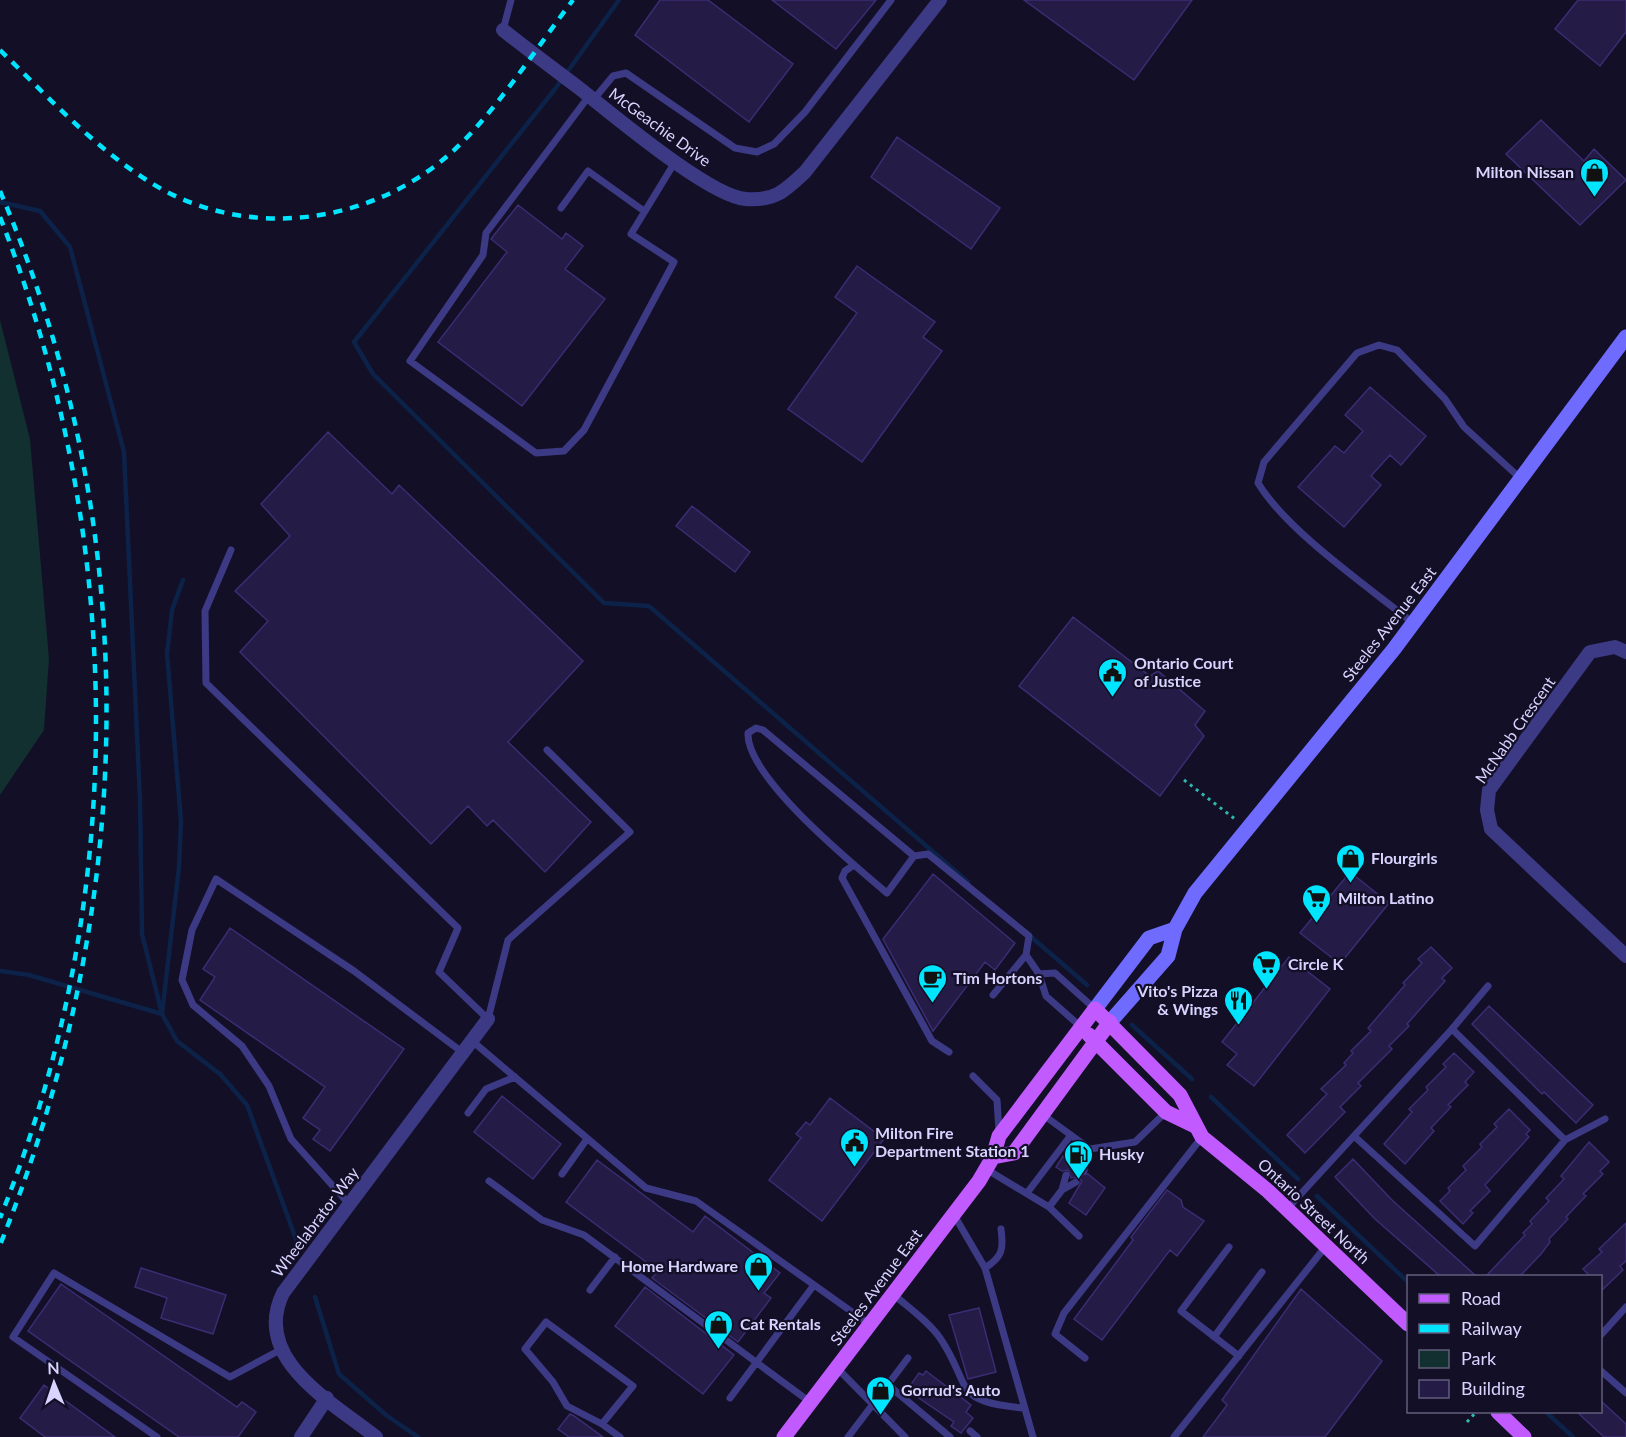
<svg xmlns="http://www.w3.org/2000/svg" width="1626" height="1437" font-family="Lato,sans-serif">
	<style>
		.green { fill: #12302f }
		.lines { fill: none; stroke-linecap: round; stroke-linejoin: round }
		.stream { stroke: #0c2248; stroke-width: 4.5 }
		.building { fill: #241b47; stroke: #3b2d73; stroke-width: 1.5 }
		.path { stroke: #2fb8b0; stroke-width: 3; stroke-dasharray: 3 4.5; stroke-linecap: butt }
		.lane { stroke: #3d3a85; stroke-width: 7 }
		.street { stroke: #3d3a85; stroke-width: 14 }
		.secondary { stroke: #6f6bff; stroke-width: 15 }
		.primary { stroke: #c25bff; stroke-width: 15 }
		.rail { stroke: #00e5ff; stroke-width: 4.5; stroke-dasharray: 9 8; stroke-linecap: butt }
		.labels { text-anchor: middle; stroke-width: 4.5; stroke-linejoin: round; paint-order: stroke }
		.street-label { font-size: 16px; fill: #d9d4ff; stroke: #130f26 }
		.poi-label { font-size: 16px; font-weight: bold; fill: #d9d4ff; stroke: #130f26; text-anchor: start }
	</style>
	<rect width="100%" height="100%" fill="#130f26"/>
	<path class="green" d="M 0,320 L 30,439 L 49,659 L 44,730 L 0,795 Z"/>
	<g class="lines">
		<path class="stream" d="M 619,0 L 555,89 L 354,342 L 373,374 L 604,603 L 649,606 L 968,882
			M 0,202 L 40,211 L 70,247 L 124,452 L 140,800 L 142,934 L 162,1014 L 29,975 L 0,971
			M 183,580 L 172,610 L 167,654 L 181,821 L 179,867 L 162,1014 L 177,1041 L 220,1074 L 247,1105 L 297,1242
			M 1029,935 L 1087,985
			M 1132,1025 L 1192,1079
			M 1211,1097 L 1298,1179
			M 1317,1196 L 1408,1282
			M 315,1297 L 339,1374 L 386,1415 L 418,1437
			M 1546,1412 L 1573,1437"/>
	</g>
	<path class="building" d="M 660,0 L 708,0 L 793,64 L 749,122 L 635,35 Z
		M 772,0 L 876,0 L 836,49 Z
		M 1024,0 L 1192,0 L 1134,80 Z
		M 1578,0 L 1626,0 L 1626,32 L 1600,66 L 1555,29 Z
		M 1541,120 L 1584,161 L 1594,149 L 1626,180 L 1580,225 L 1506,154 Z
		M 897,137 L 1000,208 L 971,249 L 871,177 Z
		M 518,205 L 562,239 L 566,233 L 583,246 L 565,269 L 605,299 L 522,406 L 438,342 L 507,252 L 491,239 Z
		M 857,266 L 935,322 L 923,337 L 942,351 L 862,462 L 788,409 L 857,313 L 835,297 Z
		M 1370,387 L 1426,436 L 1401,465 L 1390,455 L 1371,476 L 1381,485 L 1344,527 L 1298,487 L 1335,446 L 1344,453 L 1363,431 L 1345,415 Z
		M 328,432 L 392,494 L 399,485 L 583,661 L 508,742 L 591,822 L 545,872 L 493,820 L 487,826 L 468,806 L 431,844 L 240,652 L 268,621 L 235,591 L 290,536 L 261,504 Z
		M 692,506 L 750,552 L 735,572 L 676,526 Z
		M 1073,617 L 1150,676 L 1158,671 L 1205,711 L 1195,725 L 1204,736 L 1160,796 L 1019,686 Z
		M 1350,872 L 1389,903 L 1340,964 L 1300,933 Z
		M 933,874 L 1015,943 L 995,970 L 985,962 L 933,1031 L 883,939 Z
		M 230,928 L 404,1049 L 330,1151 L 313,1139 L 320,1130 L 303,1118 L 325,1087 L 200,1000 L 215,977 L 203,969 Z
		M 1431,947 L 1452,968 L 1442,978 L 1445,981 L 1407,1024 L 1409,1026 L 1389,1046 L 1392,1049 L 1358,1083 L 1361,1086 L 1340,1107 L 1345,1112 L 1305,1153 L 1287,1135 L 1327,1094 L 1321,1089 L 1346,1065 L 1344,1063 L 1353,1053 L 1351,1051 L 1371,1031 L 1368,1028 L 1405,985 L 1403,983 L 1422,963 L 1418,959 Z
		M 1289,957 L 1330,989 L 1254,1086 L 1227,1065 L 1237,1054 L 1222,1042 Z
		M 1489,1006 L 1593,1105 L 1576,1123 L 1544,1092 L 1542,1094 L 1472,1024 Z
		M 1454,1053 L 1474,1072 L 1465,1082 L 1468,1085 L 1448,1105 L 1451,1107 L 1431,1128 L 1434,1131 L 1405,1164 L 1384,1144 L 1412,1112 L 1409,1109 L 1428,1090 L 1426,1087 L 1446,1067 L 1443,1064 Z
		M 502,1096 L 561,1144 L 533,1179 L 474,1132 Z
		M 830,1098 L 884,1139 L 822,1221 L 769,1180 L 801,1138 L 796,1134 L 806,1122 L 810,1125 Z
		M 1509,1109 L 1530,1130 L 1526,1134 L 1529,1137 L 1485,1185 L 1490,1191 L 1470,1211 L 1473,1213 L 1463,1224 L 1440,1201 L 1450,1191 L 1448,1188 L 1466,1170 L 1463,1166 L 1482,1147 L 1480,1144 L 1497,1127 L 1494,1124 Z
		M 1589,1142 L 1609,1162 L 1600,1171 L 1603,1174 L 1583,1194 L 1586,1196 L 1566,1217 L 1568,1219 L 1549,1239 L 1550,1242 L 1541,1254 L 1520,1276 L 1486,1276 L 1525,1235 L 1523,1233 L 1532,1224 L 1530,1221 L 1549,1201 L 1546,1198 L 1564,1179 L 1561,1176 Z
		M 1063,1156 L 1070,1161 L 1071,1169 L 1079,1168 L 1080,1175 L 1088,1174 L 1105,1188 L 1086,1215 L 1069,1203 L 1082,1181 L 1078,1177 L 1071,1178 L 1068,1170 L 1062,1171 L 1056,1167 Z
		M 1353,1159 L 1392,1200 L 1476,1276 L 1440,1276 L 1375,1219 L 1335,1177 Z
		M 597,1160 L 693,1232 L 705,1216 L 780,1273 L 764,1293 L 771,1298 L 738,1342 L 652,1278 L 658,1271 L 566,1202 Z
		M 1167,1190 L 1181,1200 L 1183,1207 L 1204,1221 L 1177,1256 L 1170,1250 L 1102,1340 L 1074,1319 L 1133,1240 L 1131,1237 Z
		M 1626,1223 L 1626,1261 L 1620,1266 L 1623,1270 L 1600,1292 L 1600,1276 L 1590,1276 L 1583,1269 L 1602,1252 L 1599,1249 Z
		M 141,1268 L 226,1295 L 213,1334 L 161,1318 L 167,1298 L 135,1287 Z
		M 61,1284 L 237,1407 L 242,1402 L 256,1412 L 238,1437 L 179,1437 L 28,1331 Z
		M 645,1287 L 734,1355 L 703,1394 L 615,1326 Z
		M 1301,1289 L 1382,1361 L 1325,1437 L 1203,1437 L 1227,1405 L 1222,1400 Z
		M 979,1308 L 996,1372 L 968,1379 L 949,1315 Z
		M 926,1371 L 971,1405 L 966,1412 L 973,1418 L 961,1433 L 951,1426 L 954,1422 L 907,1390 L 919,1373 L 923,1375 Z
		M 44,1385 L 115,1437 L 45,1437 L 20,1418 Z
		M 1600,1400 L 1626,1424 L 1626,1437 L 1604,1437 L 1577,1412 L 1600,1412 Z
		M 570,1414 L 574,1416 L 603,1437 L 569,1437 L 558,1429 Z"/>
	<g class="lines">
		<path class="path" d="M 1184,780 L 1235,819
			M 1467,1422 L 1476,1412"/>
		<path class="lane" d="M 503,30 L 511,0
			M 589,96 L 486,233 L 483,255 L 410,361 L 536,453 L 564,451 L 584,430 L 674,262 L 631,234 L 675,162
			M 594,99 L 613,76 L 626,73 L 735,148 L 757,152 L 774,144 L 805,112 L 891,0
			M 561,208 L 588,171 L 644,211
			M 231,550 L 205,611 L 206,683 L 458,928 L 439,972 L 488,1019
			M 1413,623 C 1367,586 1287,531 1258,483 L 1264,462 L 1357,353 L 1379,345 L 1397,350 L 1445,399 L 1464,427 L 1520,478
			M 914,856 L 763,730 L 756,728 L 748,733 C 746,777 853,864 887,893 L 914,856 L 928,854 L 1029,936 L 1026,955 L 993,995
			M 854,865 L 845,871 L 842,878 L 932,1041 L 949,1052
			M 1026,955 L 1039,974 L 1046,996 L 1081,1027
			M 1039,974 L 1055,973 L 1095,1009
			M 488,1019 L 508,940 L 630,832 L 547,750
			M 1452,1029 L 1565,1140
			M 471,1040 L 646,1188 L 696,1201 L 869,1324
			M 973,1076 L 997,1100 L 999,1132
			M 468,1113 L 486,1089 L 515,1077
			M 1042,1114 L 1090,1149 L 1135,1142 L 1166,1112
			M 1354,1136 L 1475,1246 L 1565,1140 L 1605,1119
			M 1074,1164 L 1085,1156 L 1084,1171
			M 986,1169 L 1049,1207 L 1062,1190 L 1076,1182
			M 562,1174 L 587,1139
			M 489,1181 L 542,1220 L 584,1235 L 810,1402
			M 1062,1190 L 1066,1175
			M 1027,1193 L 1071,1135
			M 349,1204 L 291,1139 L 269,1086 L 242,1046 L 193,1005 L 182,980 L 192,930 L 216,879 L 354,971 L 462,1052
			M 1049,1207 L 1079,1236
			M 1287,1209 L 1452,1029 L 1488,986
			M 954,1215 L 985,1268 L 1033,1437
			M 1229,1247 L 1181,1311 L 1239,1356
			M 985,1268 C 1002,1257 1004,1250 1001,1229
			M 590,1290 L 615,1257
			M 893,1294 C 909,1308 928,1321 940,1338 C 973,1387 951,1402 1024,1408
			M 1600,1336 L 1626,1307
			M 1214,1337 L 1262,1272
			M 1085,1358 L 1055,1334 L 1064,1313 L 1202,1137
			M 837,1368 L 905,1437
			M 1600,1370 L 1626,1393
			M 887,1384 L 950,1437
			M 730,1398 L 814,1285
			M 602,1424 L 633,1386 L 546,1322 L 525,1349 L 553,1382 L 567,1406 L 602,1424 L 620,1437
			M 970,1431 L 977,1437
			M 157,1437 L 13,1337 L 54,1273 L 230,1377 L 282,1349
			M 848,1437 L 908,1358
			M 1174,1437 L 1326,1246"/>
		<path class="street" d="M 503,30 C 528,50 554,69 579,88 C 611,113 710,197 746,199 C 775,201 785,191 805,172 L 940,0
			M 1626,652 L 1615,647 L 1590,652 L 1489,790 L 1487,810 L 1491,829 L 1626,956
			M 301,1437 L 327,1398
			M 376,1437 C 332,1402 251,1359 283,1293 L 488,1019"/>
		<path class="secondary" d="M 1095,1009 L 1149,938 L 1175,929
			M 1110,1022 L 1168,956 L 1175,929 L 1195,893 L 1394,649 L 1626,337"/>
		<path class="primary" d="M 1089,1035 L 1166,1112 L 1195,1126
			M 993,1157 L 1014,1153 L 1110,1022
			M 1498,1412 L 1524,1437
			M 784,1437 L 979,1181 L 993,1157 L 999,1136 L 1095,1009 L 1180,1095 L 1202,1137 L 1268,1191 L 1408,1324"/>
		<path class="rail" d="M 0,50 C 46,95 91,144 145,179 C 240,242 369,227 452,152 C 495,113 537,47 573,0
			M 0,191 C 146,533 138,904 0,1245
			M 0,217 C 126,538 130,897 0,1218"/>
	</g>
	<defs>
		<symbol id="shop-pin" viewBox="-11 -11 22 30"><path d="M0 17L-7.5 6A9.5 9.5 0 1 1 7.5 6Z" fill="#00e5ff" stroke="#130f26"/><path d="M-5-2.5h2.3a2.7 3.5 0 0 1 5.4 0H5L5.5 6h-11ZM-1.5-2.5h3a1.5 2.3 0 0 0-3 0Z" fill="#111"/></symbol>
		<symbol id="civic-pin" viewBox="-11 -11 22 30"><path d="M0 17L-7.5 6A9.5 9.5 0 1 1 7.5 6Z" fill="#00e5ff" stroke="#130f26"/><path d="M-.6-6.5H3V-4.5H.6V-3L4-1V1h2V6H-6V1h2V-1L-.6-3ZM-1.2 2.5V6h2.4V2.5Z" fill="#111"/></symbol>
		<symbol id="supermarket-pin" viewBox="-11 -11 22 30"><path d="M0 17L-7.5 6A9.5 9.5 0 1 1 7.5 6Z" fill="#00e5ff" stroke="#130f26"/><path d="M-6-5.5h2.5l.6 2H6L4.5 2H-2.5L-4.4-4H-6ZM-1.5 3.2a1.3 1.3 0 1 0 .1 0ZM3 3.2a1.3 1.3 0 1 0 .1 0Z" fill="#111"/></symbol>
		<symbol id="cafe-pin" viewBox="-11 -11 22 30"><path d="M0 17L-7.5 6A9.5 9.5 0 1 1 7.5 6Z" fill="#00e5ff" stroke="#130f26"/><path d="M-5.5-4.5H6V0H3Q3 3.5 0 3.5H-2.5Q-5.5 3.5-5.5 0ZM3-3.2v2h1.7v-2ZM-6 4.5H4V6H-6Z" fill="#111"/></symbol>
		<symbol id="restaurant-pin" viewBox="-11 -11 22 30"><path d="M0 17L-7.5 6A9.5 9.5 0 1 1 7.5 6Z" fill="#00e5ff" stroke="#130f26"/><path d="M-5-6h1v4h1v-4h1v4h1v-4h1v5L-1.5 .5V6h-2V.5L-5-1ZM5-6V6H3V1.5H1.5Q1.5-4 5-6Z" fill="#111"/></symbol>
		<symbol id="fuel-pin" viewBox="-11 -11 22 30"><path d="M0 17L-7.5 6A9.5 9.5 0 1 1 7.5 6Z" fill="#00e5ff" stroke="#130f26"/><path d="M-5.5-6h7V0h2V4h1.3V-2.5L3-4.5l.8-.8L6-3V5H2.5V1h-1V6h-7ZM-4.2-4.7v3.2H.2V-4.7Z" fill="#111"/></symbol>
	</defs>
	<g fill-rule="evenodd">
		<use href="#shop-pin" x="1578" y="156" width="33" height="45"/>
		<use href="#civic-pin" x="1096" y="656" width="33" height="45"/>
		<use href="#shop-pin" x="1334" y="842" width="33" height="45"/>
		<use href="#supermarket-pin" x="1300" y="882" width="33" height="45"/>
		<use href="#supermarket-pin" x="1250" y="948" width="33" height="45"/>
		<use href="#cafe-pin" x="916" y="962" width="33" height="45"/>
		<use href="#restaurant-pin" x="1222" y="984" width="33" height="45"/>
		<use href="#civic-pin" x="838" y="1126" width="33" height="45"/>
		<use href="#fuel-pin" x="1062" y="1138" width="33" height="45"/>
		<use href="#shop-pin" x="742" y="1250" width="33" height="45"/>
		<use href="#shop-pin" x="702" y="1308" width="33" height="45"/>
		<use href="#shop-pin" x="864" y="1374" width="33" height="45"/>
	</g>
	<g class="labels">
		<g class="street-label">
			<text transform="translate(660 127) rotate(36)" y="6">McGeachie Drive</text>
			<text transform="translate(1389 624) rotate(-52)" y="6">Steeles Avenue East</text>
			<text transform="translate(1515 730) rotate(-55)" y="6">McNabb Crescent</text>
			<text transform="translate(1314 1211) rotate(43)" y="6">Ontario Street North</text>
			<text transform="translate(315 1222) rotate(-53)" y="6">Wheelabrator Way</text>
			<text transform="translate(876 1287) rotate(-53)" y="6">Steeles Avenue East</text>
		</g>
		<g class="poi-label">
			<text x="1574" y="178" text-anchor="end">Milton Nissan</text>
			<text x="1134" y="669">Ontario Court<tspan x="1134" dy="18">of Justice</tspan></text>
			<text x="1371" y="864">Flourgirls</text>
			<text x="1338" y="904">Milton Latino</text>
			<text x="1288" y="970">Circle K</text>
			<text x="953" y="984">Tim Hortons</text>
			<text x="1218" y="997" text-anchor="end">Vito's Pizza<tspan x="1218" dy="18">&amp; Wings</tspan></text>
			<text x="875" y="1139">Milton Fire<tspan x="875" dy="18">Department Station 1</tspan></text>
			<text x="1099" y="1160">Husky</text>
			<text x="738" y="1272" text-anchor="end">Home Hardware</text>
			<text x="740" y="1330">Cat Rentals</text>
			<text x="901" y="1396">Gorrud's Auto</text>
		</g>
	</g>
	<rect x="1407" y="1275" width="195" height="138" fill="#130f26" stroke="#625e7d" stroke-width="1.5"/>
	<rect x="1419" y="1294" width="30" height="9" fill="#c25bff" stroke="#625e7d" stroke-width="1.5"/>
	<text x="1461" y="1305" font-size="18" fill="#d9d4ff">Road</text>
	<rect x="1419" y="1324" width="30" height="9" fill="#00e5ff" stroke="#625e7d" stroke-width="1.5"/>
	<text x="1461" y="1335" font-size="18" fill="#d9d4ff">Railway</text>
	<rect x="1419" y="1350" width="30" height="18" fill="#12302f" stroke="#625e7d" stroke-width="1.5"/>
	<text x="1461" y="1365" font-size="18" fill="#d9d4ff">Park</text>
	<rect x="1419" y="1380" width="30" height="18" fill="#241b47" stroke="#625e7d" stroke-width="1.5"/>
	<text x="1461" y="1395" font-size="18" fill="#d9d4ff">Building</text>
	<g transform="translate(54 1383) rotate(358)" stroke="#130f26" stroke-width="4.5" paint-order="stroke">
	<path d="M0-4.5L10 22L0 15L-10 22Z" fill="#d9d4ff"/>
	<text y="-9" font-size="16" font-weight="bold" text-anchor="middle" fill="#d9d4ff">N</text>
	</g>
</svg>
